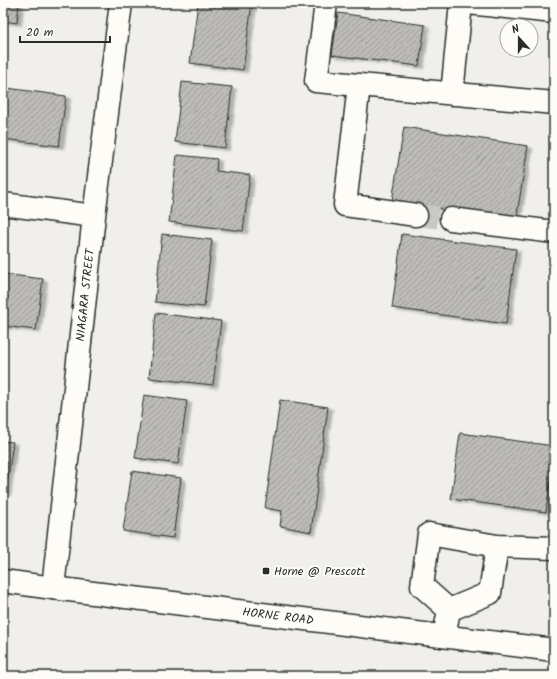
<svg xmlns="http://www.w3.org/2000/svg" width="557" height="679" font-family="Kalam,sans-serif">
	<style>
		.building { fill: url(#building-hatch); stroke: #2b2b2b; filter: url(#shadow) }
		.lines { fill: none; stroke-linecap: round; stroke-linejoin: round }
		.minor-tunnel { stroke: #c9c8c5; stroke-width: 22; stroke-dasharray: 22 11; stroke-linecap: butt }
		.minor-casing { stroke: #2b2b2b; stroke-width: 25 }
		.major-casing { stroke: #2b2b2b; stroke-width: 25 }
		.minor { stroke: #fdfcf7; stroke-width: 22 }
		.major { stroke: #fdfcf7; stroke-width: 22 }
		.poi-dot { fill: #2b2b2b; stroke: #fdfcf7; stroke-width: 1.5 }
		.labels { text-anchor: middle; stroke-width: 4; stroke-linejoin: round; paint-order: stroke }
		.street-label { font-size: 12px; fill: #2b2b2b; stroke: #fdfcf7 }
		.poi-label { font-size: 12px; fill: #2b2b2b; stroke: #fdfcf7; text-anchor: start }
	</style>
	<defs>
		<pattern id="building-hatch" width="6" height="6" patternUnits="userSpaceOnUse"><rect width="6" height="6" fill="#bdbcb8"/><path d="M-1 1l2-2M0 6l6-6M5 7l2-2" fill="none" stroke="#9a9996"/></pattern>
		<filter id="shadow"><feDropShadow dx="4.5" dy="2.5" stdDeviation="1" flood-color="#0004"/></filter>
	</defs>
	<rect width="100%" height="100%" fill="#f0efeb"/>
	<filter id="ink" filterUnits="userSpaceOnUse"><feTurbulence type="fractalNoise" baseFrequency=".025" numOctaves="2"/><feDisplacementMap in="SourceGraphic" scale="8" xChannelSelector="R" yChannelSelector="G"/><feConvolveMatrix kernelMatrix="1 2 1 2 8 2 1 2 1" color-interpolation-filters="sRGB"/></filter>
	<g filter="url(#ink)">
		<path class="building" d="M 3,3 L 19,3 L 17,23 L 3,21 Z
			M 198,3 L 252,3 L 243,70 L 190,63 Z
			M 338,13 L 425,25 L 419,66 L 332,55 Z
			M 182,82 L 232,87 L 225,148 L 175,142 Z
			M 7,88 L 66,96 L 59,146 L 3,139 L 3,113 Z
			M 404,127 L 528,146 L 516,221 L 392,201 Z
			M 177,155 L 217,159 L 216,171 L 250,175 L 243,231 L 169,222 Z
			M 162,234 L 212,240 L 204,307 L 155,302 Z
			M 402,234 L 516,249 L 506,324 L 392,308 Z
			M 3,274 L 43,279 L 36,330 L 3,326 Z
			M 156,313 L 221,321 L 213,385 L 149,378 Z
			M 144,395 L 187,401 L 178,464 L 135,458 Z
			M 280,400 L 328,407 L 311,532 L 280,526 L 282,511 L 265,508 Z
			M 460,433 L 554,446 L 554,456 L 546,512 L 451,499 Z
			M 3,441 L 13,442 L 6,493 L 3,493 Z
			M 132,471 L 181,478 L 173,538 L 123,531 Z"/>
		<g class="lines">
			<path class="minor-tunnel" d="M 416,215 L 451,219"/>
			<defs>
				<path id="minor" d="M 326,3 L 316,81 L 554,103
					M 468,3 L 554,12
					M 359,85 L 345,205 L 416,215
					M 452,94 L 461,3
					M 3,204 L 94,216
					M 451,219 L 554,232
					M 53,588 L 94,216 L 121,3
					M 449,610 L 490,593 L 497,546
					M 444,636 L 449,610 L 422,586 L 429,534 L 497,546 L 554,548"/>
				<path id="major" d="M 3,581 L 53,588 L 554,650"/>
			</defs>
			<use href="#minor" class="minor-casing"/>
			<use href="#major" class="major-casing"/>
			<use href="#minor" class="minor"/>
			<use href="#major" class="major"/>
		</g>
	</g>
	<rect class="poi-dot" x="262" y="567" width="8" height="8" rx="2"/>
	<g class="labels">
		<g class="street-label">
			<text transform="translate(85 295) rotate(-84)" y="4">NIAGARA STREET</text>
			<text transform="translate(278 616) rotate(7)" y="4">HORNE ROAD</text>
		</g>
		<g class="poi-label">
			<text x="274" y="575">Horne @ Prescott</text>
		</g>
	</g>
	<rect width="557" height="679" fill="none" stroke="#fdfcf7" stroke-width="16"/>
	<rect x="8" y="8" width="541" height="663" fill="none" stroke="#2b2b2b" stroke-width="1.5" filter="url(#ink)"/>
	<g transform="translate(519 38) rotate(339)"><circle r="19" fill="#fdfcf7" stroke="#a9a8a5"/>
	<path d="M0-3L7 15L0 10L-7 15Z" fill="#2b2b2b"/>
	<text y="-6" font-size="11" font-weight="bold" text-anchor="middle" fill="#2b2b2b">N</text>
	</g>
	<path d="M20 36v6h90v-6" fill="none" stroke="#2b2b2b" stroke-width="2"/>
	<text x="26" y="36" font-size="12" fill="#2b2b2b" stroke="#fdfcf7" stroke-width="3" paint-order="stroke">20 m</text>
</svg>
